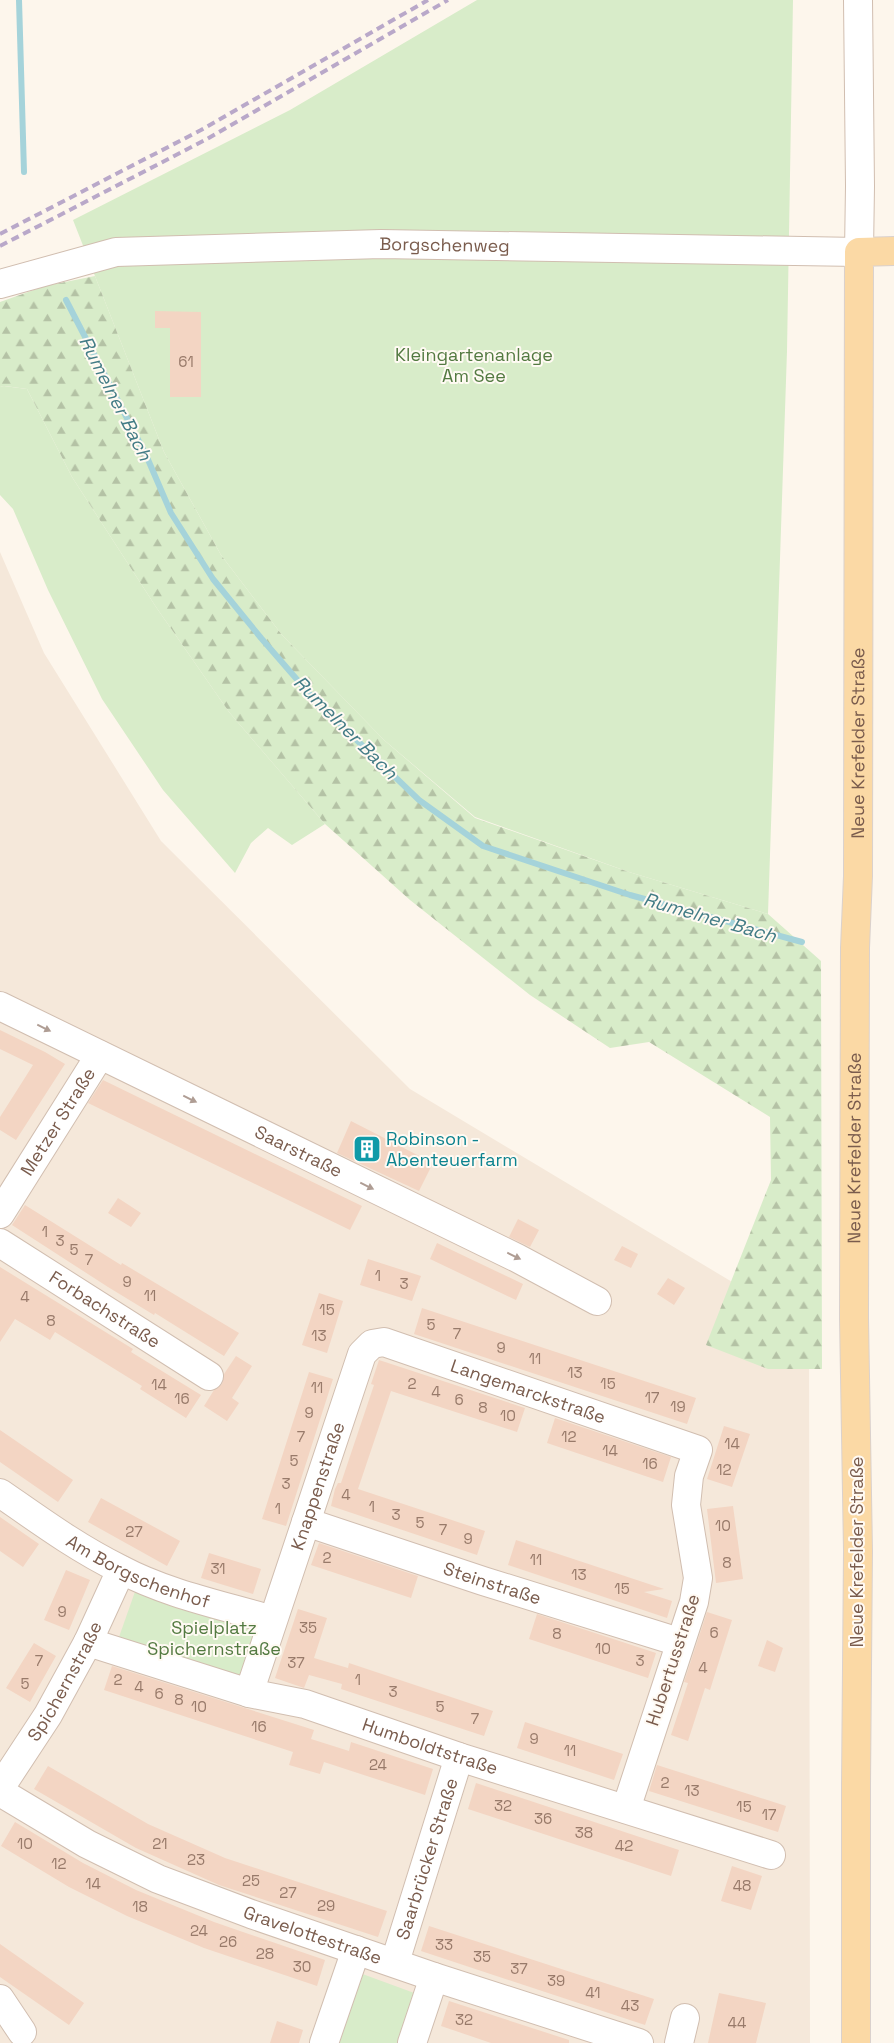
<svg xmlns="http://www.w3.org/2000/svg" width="894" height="2043" font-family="'Space Grotesk',sans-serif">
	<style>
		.residential { fill: #f5e8da }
		.green { fill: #d8ecc9 }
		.forest { fill: url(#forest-firs) }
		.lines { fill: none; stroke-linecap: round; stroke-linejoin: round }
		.stream { stroke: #a5d3da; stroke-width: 6 }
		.building { fill: #f3d5c3 }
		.minor-casing { stroke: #d1beb0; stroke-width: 30 }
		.major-casing { stroke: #dad1cd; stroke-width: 30 }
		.minor { stroke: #fff; stroke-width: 28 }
		.major { stroke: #fbd9a5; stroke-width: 28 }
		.rail { stroke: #b9a8c9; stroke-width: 4; stroke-dasharray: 8 5; stroke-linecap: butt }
		.oneway { fill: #af9d94 }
		.labels { text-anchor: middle; stroke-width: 4; stroke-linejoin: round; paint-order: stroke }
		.number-label { font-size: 15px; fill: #987a6a }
		.street-label { font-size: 18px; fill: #7a5c4d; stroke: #fffaf3 }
		.park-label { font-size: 18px; fill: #537a41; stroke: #fffaf3 }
		.culture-label { font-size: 18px; fill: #0d838f; stroke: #fffaf3; text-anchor: start }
		.water-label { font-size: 19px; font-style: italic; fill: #437c86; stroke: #fffaf3 }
	</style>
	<defs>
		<pattern id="forest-firs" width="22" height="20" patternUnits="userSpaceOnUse" patternTransform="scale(1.25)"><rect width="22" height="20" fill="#d8ecc9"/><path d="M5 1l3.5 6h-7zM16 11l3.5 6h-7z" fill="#b4c2a5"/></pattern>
	</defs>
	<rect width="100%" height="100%" fill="#fdf6ec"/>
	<path class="residential" d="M 0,552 L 44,653 L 161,841 L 410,1089 L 809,1328 L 810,2043 L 0,2043 Z"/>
	<path class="green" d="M 477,0 L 793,0 L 787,351 L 768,914 L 629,872 L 475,817 L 384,740 L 282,635 L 221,555 L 164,452 L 73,220 L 290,110 Z
		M 4,386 L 27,389 L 72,477 L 156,607 L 229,712 L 325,824 L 292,845 L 268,828 L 251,843 L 235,873 L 163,790 L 102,699 L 48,590 L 13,509 L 0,495 L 0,387 Z
		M 137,1586 L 263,1625 L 244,1677 L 119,1637 Z
		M 357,1972 L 417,1994 L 399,2043 L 332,2043 Z"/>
	<path class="forest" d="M 95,276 L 164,452 L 221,555 L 282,635 L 384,740 L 475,818 L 629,872 L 768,914 L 821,961 L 822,1369 L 768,1369 L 706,1345 L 771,1180 L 770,1117 L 649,1042 L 610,1048 L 530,995 L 410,900 L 325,824 L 229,712 L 156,607 L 72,477 L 27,389 L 5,386 L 0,387 L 0,302 L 45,286 Z"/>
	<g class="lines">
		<path class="stream" d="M 19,0 L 24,172
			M 66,300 L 146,455 L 171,513 L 213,579 L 261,638 L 313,698 L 419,800 L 483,846 L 630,895 L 802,942"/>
	</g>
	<path class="building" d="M 155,311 L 201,312 L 201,397 L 170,397 L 170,328 L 155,328 Z
		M 0,1030 L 45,1052 L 65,1064 L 16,1140 L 0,1130 L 0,1117 L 33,1065 L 0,1049 Z
		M 103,1080 L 362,1206 L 350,1230 L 88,1103 Z
		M 351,1121 L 433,1163 L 419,1191 L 337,1153 Z
		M 118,1198 L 141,1213 L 131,1227 L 108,1213 Z
		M 25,1205 L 121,1265 L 122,1263 L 239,1333 L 224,1356 L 155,1313 L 154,1315 L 108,1287 L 12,1225 Z
		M 518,1219 L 539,1230 L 530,1247 L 509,1237 Z
		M 437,1243 L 523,1284 L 516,1300 L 430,1259 Z
		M 622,1246 L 638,1254 L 631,1268 L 614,1260 Z
		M 368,1259 L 421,1276 L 412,1301 L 360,1285 Z
		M 0,1267 L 133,1349 L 131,1352 L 201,1395 L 186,1418 L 140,1389 L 142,1386 L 55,1332 L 50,1340 L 15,1319 L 0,1342 Z
		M 668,1278 L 685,1288 L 674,1305 L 657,1294 Z
		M 319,1293 L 343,1301 L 327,1353 L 302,1345 Z
		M 422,1308 L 696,1398 L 687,1424 L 414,1334 Z
		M 236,1356 L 252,1366 L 232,1398 L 239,1403 L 227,1421 L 204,1406 L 214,1390 L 222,1384 L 224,1374 Z
		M 379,1360 L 525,1408 L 517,1432 L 391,1391 L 358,1489 L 485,1531 L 477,1555 L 331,1506 L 335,1489 L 338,1483 L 341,1483 L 374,1385 L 371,1384 Z
		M 309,1372 L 333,1379 L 286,1526 L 262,1519 Z
		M 555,1418 L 671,1457 L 663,1482 L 547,1443 Z
		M 724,1426 L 750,1434 L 732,1487 L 707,1479 Z
		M 0,1430 L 73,1480 L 58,1502 L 0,1462 Z
		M 101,1498 L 180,1541 L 167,1566 L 88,1522 Z
		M 733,1506 L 743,1579 L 716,1583 L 707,1509 Z
		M 0,1517 L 39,1544 L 23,1567 L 0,1551 Z
		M 516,1540 L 664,1589 L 644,1592 L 672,1601 L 667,1618 L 508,1565 Z
		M 319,1543 L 418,1576 L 411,1598 L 311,1565 Z
		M 209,1553 L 261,1569 L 253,1594 L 201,1578 Z
		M 66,1570 L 90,1580 L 69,1630 L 44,1620 Z
		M 298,1609 L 327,1618 L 314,1658 L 348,1668 L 349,1663 L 493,1711 L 484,1736 L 341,1689 L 342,1684 L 309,1675 L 304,1688 L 275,1678 Z
		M 707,1612 L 732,1620 L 710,1690 L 705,1688 L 688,1741 L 671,1735 L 688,1683 L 684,1682 Z
		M 537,1614 L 656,1653 L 648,1678 L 529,1639 Z
		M 767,1640 L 783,1648 L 775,1672 L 758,1666 Z
		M 34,1643 L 56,1656 L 30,1702 L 6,1688 Z
		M 112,1666 L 314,1730 L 311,1739 L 349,1751 L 351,1742 L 433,1769 L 425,1795 L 324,1762 L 320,1774 L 289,1765 L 293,1752 L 104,1690 Z
		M 525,1722 L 623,1754 L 614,1780 L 517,1748 Z
		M 657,1765 L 786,1806 L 778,1832 L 649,1791 Z
		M 48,1766 L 148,1824 L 225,1858 L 387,1911 L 378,1937 L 219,1885 L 136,1848 L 34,1789 Z
		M 476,1783 L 679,1850 L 671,1876 L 468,1809 Z
		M 15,1822 L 83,1863 L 136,1890 L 214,1922 L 325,1960 L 317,1986 L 204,1948 L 127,1916 L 69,1887 L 1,1846 Z
		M 732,1866 L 762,1876 L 751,1910 L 721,1901 Z
		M 429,1926 L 654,1999 L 645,2025 L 421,1951 Z
		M 0,1944 L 84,2003 L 69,2025 L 0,1977 Z
		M 719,1993 L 766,2003 L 756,2043 L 708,2043 Z
		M 449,2001 L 569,2040 L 569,2043 L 491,2043 L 441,2026 Z
		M 277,2021 L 303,2030 L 299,2043 L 270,2043 Z"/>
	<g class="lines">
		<defs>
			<g id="minor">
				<path id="s1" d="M 0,284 L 116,252 L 381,244 L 859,252 L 860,186 L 858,0"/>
				<path id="s2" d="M 0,1006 L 517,1258 L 597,1301"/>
				<path id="s3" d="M 0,1214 L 100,1055"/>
				<path id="s4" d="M 0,1243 L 209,1376"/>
				<path id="s5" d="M 0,1493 C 39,1520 77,1548 120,1569 C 167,1594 222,1605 272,1620"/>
				<path id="s6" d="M 306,1522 L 483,1581 L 679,1642"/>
				<path id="s7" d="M 88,1642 L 249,1693 L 305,1704 L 459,1757 L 771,1855"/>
				<path id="s8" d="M 249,1693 L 362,1354 L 372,1344 L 384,1342 L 698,1450 L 689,1476 L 686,1505 L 698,1578 L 694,1602 L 626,1809"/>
				<path id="s9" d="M 0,1788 L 48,1715 L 88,1642 L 121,1570"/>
				<path id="s10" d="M 0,1792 L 87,1844 L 158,1879 L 251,1914 L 434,1977 L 639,2043"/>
				<path id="s11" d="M 395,1962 L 459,1757"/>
				<path d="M 0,1999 L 22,2032"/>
				<path d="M 324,2043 L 356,1950"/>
				<path d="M 412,2043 L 434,1977"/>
				<path d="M 679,2043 L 685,2018"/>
			</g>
			<g id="major">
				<path id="s12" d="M 856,2043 L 856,1785 L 858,1551 L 854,1318 L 855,948 L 858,876 L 859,252 L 894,251"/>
			</g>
		</defs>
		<use href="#minor" class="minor-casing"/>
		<use href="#major" class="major-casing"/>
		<use href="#minor" class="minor"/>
		<use href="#major" class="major"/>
		<path class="rail" d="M 0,234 L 201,130 L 428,0
			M 0,246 L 207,139 L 448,0"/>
	</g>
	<defs><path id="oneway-solid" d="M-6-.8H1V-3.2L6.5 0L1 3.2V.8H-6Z" transform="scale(1.25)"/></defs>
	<g class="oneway">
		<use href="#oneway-solid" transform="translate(44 1028) rotate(26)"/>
		<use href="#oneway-solid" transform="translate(190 1099) rotate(26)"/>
		<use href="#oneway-solid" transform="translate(367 1186) rotate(26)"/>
		<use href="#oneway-solid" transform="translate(514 1256) rotate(26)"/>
	</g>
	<defs>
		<symbol id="building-square" viewBox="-11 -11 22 22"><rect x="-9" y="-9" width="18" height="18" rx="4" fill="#0f9aa8" stroke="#fffaf3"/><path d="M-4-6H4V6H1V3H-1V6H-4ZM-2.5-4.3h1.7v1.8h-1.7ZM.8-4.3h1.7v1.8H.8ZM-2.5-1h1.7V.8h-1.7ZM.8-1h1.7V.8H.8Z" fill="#fff"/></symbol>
	</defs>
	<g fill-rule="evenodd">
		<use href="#building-square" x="351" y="1133" width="32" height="32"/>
	</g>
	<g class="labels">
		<g class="number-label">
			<text x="186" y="367">61</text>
			<text x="45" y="1237">1</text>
			<text x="60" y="1246">3</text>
			<text x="74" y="1255">5</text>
			<text x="89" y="1265">7</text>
			<text x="378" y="1281">1</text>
			<text x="127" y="1287">9</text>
			<text x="404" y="1289">3</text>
			<text x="150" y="1301">11</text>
			<text x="25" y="1302">4</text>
			<text x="327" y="1315">15</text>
			<text x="51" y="1326">8</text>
			<text x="431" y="1330">5</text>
			<text x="457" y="1339">7</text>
			<text x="319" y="1341">13</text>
			<text x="501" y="1353">9</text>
			<text x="535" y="1364">11</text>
			<text x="575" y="1378">13</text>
			<text x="412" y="1389">2</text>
			<text x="608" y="1389">15</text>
			<text x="159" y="1390">14</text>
			<text x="317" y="1393">11</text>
			<text x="436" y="1397">4</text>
			<text x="652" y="1403">17</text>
			<text x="182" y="1404">16</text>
			<text x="459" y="1405">6</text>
			<text x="678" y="1412">19</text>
			<text x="483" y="1413">8</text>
			<text x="309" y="1418">9</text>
			<text x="508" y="1421">10</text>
			<text x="301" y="1442">7</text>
			<text x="569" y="1442">12</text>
			<text x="732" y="1449">14</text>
			<text x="610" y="1456">14</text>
			<text x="294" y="1466">5</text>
			<text x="650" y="1469">16</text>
			<text x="724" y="1475">12</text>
			<text x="286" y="1489">3</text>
			<text x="346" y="1500">4</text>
			<text x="372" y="1512">1</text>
			<text x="278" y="1514">1</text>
			<text x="396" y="1520">3</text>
			<text x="420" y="1528">5</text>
			<text x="723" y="1531">10</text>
			<text x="443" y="1535">7</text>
			<text x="134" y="1537">27</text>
			<text x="468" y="1544">9</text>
			<text x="327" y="1563">2</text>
			<text x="536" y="1565">11</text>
			<text x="727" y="1568">8</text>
			<text x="218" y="1574">31</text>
			<text x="579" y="1580">13</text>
			<text x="622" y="1594">15</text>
			<text x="62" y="1617">9</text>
			<text x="308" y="1633">35</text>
			<text x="714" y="1638">6</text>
			<text x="557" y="1639">8</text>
			<text x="603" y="1654">10</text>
			<text x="39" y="1666">7</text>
			<text x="640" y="1666">3</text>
			<text x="296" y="1668">37</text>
			<text x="703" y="1673">4</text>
			<text x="118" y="1685">2</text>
			<text x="358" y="1685">1</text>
			<text x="25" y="1689">5</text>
			<text x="139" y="1692">4</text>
			<text x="393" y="1697">3</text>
			<text x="159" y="1699">6</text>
			<text x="179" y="1705">8</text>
			<text x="199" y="1712">10</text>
			<text x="440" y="1712">5</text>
			<text x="475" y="1724">7</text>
			<text x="259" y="1732">16</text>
			<text x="534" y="1744">9</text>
			<text x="570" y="1756">11</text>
			<text x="378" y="1770">24</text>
			<text x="665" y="1788">2</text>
			<text x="692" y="1796">13</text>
			<text x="503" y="1811">32</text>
			<text x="744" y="1812">15</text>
			<text x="769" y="1820">17</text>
			<text x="543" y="1824">36</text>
			<text x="584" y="1838">38</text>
			<text x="25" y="1849">10</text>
			<text x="160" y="1849">21</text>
			<text x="624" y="1851">42</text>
			<text x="196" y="1865">23</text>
			<text x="59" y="1869">12</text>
			<text x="251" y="1886">25</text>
			<text x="93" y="1889">14</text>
			<text x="742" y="1891">48</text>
			<text x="288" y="1898">27</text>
			<text x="326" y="1911">29</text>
			<text x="140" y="1912">18</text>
			<text x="199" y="1936">24</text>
			<text x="228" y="1947">26</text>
			<text x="444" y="1950">33</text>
			<text x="265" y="1959">28</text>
			<text x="482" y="1962">35</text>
			<text x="302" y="1972">30</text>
			<text x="519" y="1974">37</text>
			<text x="556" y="1986">39</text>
			<text x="593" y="1998">41</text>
			<text x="630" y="2011">43</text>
			<text x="464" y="2025">32</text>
			<text x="737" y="2028">44</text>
		</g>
		<g class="street-label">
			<text dy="6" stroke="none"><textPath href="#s1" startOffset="449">Borgschenweg</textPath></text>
			<text dy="6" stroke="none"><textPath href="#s12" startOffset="1300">Neue Krefelder Straße</textPath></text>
			<text dy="6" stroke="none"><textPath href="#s3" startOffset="109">Metzer Straße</textPath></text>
			<text dy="6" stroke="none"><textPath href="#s12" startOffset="895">Neue Krefelder Straße</textPath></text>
			<text dy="6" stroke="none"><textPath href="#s2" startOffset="332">Saarstraße</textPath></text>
			<text dy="6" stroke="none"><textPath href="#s4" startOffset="124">Forbachstraße</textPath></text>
			<text dy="6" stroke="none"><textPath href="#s8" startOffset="536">Langemarckstraße</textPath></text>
			<text dy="6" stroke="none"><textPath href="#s8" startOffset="218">Knappenstraße</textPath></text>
			<text transform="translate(857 1552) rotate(-90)" y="6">Neue Krefelder Straße</text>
			<text dy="6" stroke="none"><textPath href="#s5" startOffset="160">Am Borgschenhof</textPath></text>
			<text dy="6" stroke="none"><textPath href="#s6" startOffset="196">Steinstraße</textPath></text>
			<text transform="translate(673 1660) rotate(-72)" y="6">Hubertusstraße</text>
			<text dy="6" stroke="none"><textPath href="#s9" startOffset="125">Spichernstraße</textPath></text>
			<text dy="6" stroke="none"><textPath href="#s7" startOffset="358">Humboldtstraße</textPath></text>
			<text dy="6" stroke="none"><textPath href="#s11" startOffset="108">Saarbrücker Straße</textPath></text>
			<text dy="6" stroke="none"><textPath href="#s10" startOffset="345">Gravelottestraße</textPath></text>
		</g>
		<g class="park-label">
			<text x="474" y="361">Kleingartenanlage<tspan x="474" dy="21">Am See</tspan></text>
			<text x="214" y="1634">Spielplatz<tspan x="214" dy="21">Spichernstraße</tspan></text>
		</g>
		<g class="culture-label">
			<text x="386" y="1145">Robinson -<tspan x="386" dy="21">Abenteuerfarm</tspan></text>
		</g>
		<g class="water-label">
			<text transform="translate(116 398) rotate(63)" y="7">Rumelner Bach</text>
			<text transform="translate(346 727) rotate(45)" y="7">Rumelner Bach</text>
			<text transform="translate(710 917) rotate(16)" y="7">Rumelner Bach</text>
		</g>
	</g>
</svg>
